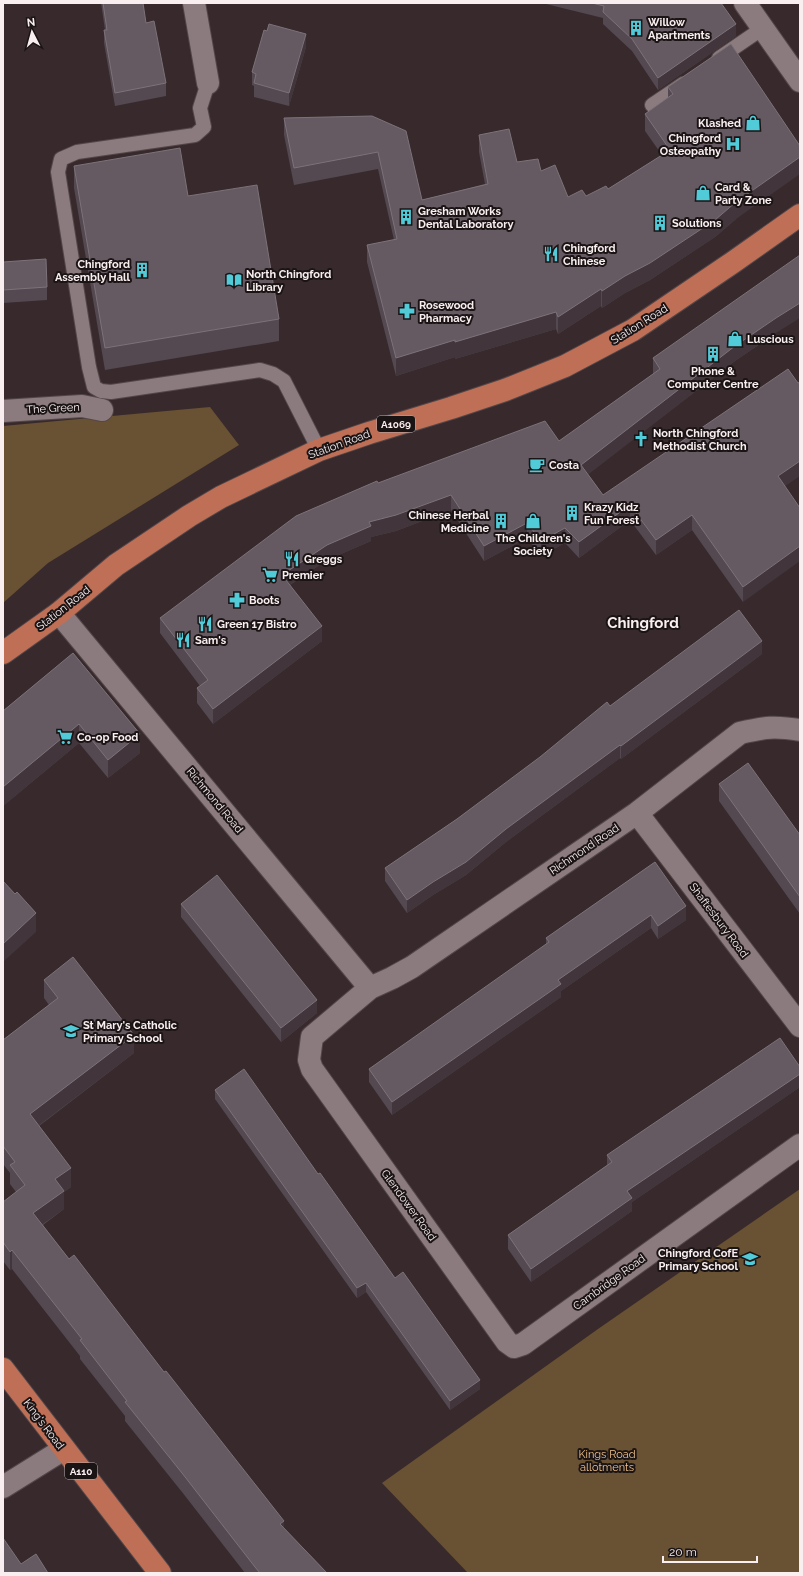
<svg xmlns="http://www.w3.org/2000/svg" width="803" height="1576" font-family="Raleway,sans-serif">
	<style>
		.green { fill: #695133 }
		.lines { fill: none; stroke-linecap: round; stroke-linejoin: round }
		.lane-casing { stroke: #53474a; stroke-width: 16 }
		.street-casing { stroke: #53474a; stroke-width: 24 }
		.primary-casing { stroke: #53474a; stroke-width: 24 }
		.lane { stroke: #8c7b7e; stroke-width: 14 }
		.street { stroke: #8c7b7e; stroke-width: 22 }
		.primary { stroke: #be6f56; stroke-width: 22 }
		.wall { fill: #544951 }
		.shaded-wall { fill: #42353b }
		.building { fill: #665a62; stroke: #7d7279 }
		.labels { text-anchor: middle; stroke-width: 4; stroke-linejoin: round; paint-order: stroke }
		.shield { fill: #1b1415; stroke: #b6adaf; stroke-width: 1 }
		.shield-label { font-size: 10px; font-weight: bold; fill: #f9eff1 }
		.poi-label { font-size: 11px; font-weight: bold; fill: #f9eff1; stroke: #1b1415; text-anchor: start }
		.street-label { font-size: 11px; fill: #f9eff1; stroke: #1b1415 }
		.park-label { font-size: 11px; fill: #f1c38b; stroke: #1b1415 }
		.district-label { font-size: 15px; font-weight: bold; fill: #f9eff1; stroke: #1b1415 }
	</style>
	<rect width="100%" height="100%" fill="#382a2c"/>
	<path class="green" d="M 210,407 L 239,445 L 48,563 L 3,603 L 3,426 Z
		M 800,1189 L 800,1573 L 468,1573 L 382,1483 L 598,1329 Z"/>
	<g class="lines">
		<defs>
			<path id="lane" d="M 719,58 L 763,28
				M 208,83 L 200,108 L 204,127 L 195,135 L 77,152 L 61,159 L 58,172 L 89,367 L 94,387 L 101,391 L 111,392 L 260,370 L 273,374 L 284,381 L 319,450
				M 652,105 L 683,84"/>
			<path id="street" d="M 194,3 L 208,83
				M 745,3 L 800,81
				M 3,411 L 82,406 L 102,410
				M 59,613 L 370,988 L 392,978 L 412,967 L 637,813 L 740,733 C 765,727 775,726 800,730
				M 637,813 L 800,1026
				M 370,988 L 312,1037 L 309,1060 L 312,1069 L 507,1342 L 514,1347 L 523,1344 L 800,1145
				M 3,1487 L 64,1449"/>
			<path id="primary" d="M 3,653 L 59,613 L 116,565 L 189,516 L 221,497 L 319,450 L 369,433 L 451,408 L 505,390 L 565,366 L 633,330 L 732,263 L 800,215
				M 3,1369 L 160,1573"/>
		</defs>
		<use href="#lane" class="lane-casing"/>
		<use href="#street" class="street-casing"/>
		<use href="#primary" class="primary-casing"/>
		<use href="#lane" class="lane"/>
		<use href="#street" class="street"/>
		<use href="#primary" class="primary"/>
	</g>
	<path class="wall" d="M 101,3 L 143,3 L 146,23 L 166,83 L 166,96 L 115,106 L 104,43 L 104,30 L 105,30 Z
		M 542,3 L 721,3 L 736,36 L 658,90 L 632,51 L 603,24 L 603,18 Z
		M 731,44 L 736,219 L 715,237 L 650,280 L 625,293 L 602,308 L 601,306 L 558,334 L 556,329 L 455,359 L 455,357 L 396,376 L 367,262 L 367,245 L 394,240 L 378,169 L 294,185 L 284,135 L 284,118 L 372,116 L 422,200 L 485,184 L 479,152 L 479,135 L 517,162 L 541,171 L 568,197 L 586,196 L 608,189 L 662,155 L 645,131 L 645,114 L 668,98 L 668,87 Z
		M 306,47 L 289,106 L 254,97 L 254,86 L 252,85 L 252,72 Z
		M 74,166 L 188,196 L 279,319 L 279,341 L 105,370 L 74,188 Z
		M 3,262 L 47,287 L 47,300 L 3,303 L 3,314 Z
		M 776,333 L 735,361 L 588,474 L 603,495 L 785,486 L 743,602 L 692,530 L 656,555 L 630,520 L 579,558 L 565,543 L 541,556 L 527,538 L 484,561 L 451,510 L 396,531 L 371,537 L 371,541 L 327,560 L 290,585 L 322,641 L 213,724 L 197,703 L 197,688 L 200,686 L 160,633 L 160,618 L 378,483 L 559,441 L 653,374 L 653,358 Z
		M 73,653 L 140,753 L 108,778 L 79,743 L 3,806 L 3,711 Z
		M 762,654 L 621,759 L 620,758 L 506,842 L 466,875 L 433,895 L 407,913 L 385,881 L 385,868 L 457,819 L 610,706 Z
		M 719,784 L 800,835 L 800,914 L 719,801 Z
		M 655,862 L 686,920 L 658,939 L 651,928 L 561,991 L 561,997 L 392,1115 L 369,1082 L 369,1069 L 546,945 L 546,938 Z
		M 181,904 L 317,1013 L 281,1042 L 181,917 Z
		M 44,980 L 134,1053 L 39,1126 L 71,1187 L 64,1192 L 64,1209 L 43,1225 L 69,1259 L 164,1372 L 284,1528 L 327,1573 L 245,1573 L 182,1492 L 125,1421 L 125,1416 L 80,1359 L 80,1356 L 12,1269 L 10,1270 L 3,1261 L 3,1202 L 16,1192 L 10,1184 L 10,1173 L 3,1164 L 3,1040 L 49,1005 L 44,998 Z
		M 800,1067 L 800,1087 L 632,1202 L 632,1211 L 531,1282 L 508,1249 L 508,1235 L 607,1165 L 607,1155 Z
		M 215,1090 L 318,1174 L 395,1278 L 480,1389 L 450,1410 L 366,1292 L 357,1298 L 215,1099 Z"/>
	<path class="shaded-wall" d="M 736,24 L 736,36 L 658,90 L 658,78 Z
		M 306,34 L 306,47 L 289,106 L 289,93 Z
		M 800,157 L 800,174 L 736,219 L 715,237 L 650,280 L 625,293 L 602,308 L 602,291 L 736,202 Z
		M 601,289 L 601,306 L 558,334 L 558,317 Z
		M 800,303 L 800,318 L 776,333 L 735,361 L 581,480 L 581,465 L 735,346 L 776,318 Z
		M 556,312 L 556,329 L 455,359 L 455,342 Z
		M 455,340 L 455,357 L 396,376 L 396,358 Z
		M 800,461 L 800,476 L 778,491 L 778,476 Z
		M 451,495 L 451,510 L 396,531 L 371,537 L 371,541 L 327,560 L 282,590 L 282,575 L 327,545 L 369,522 Z
		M 630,505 L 630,520 L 579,558 L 579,542 Z
		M 692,515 L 692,530 L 656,555 L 656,540 Z
		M 527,523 L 527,538 L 484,561 L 484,546 Z
		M 565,528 L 565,543 L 541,556 L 541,541 Z
		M 800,546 L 800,561 L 743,602 L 743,587 Z
		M 322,626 L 322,641 L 213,724 L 213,709 Z
		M 762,641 L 762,654 L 621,759 L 621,746 Z
		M 79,724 L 79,743 L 3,806 L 3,787 Z
		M 140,734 L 140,753 L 108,778 L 108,760 Z
		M 620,745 L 620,758 L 506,842 L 466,875 L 433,895 L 407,913 L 407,900 L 506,829 Z
		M 686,906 L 686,920 L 658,939 L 658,926 Z
		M 36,913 L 36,932 L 3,962 L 3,944 Z
		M 651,915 L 651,928 L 561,991 L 561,997 L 392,1115 L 392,1102 L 558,980 Z
		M 317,1000 L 317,1013 L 281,1042 L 281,1028 Z
		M 134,1035 L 134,1053 L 30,1132 L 30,1114 Z
		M 800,1074 L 800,1087 L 632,1202 L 632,1211 L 531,1282 L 531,1269 L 627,1191 Z
		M 71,1168 L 71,1187 L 64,1192 L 64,1209 L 33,1231 L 33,1213 L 55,1179 Z
		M 12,1250 L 12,1269 L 10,1270 L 10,1252 Z
		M 366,1283 L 366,1292 L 357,1298 L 357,1288 Z
		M 480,1380 L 480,1389 L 450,1410 L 450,1401 Z
		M 284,1521 L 284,1540 L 280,1524 Z"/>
	<path class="building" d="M 103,3 L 143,3 L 146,23 L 154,21 L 166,83 L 115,93 L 104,30 L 107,30 Z
		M 592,3 L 721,3 L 736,24 L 658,78 L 632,39 L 603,12 L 604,6 Z
		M 269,24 L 306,34 L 289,93 L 254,83 L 256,74 L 252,72 L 264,30 L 267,31 Z
		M 731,44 L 800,146 L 800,157 L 736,202 L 715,220 L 650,263 L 625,276 L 602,291 L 601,289 L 558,317 L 556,312 L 455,342 L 455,340 L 396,358 L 367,245 L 397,239 L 378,152 L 294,168 L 284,118 L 372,116 L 406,131 L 422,200 L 488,184 L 479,135 L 509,129 L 517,162 L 538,159 L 541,171 L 555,165 L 568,197 L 582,190 L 586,196 L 606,186 L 608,189 L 670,150 L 645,114 L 673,94 L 668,87 Z
		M 180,148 L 188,196 L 257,185 L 279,319 L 105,348 L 74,166 Z
		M 800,255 L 800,303 L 776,318 L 735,346 L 581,465 L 603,495 L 788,369 L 798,383 L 800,382 L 800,461 L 778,476 L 800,508 L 800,546 L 743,587 L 692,515 L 656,540 L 630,505 L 579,542 L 565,528 L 541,541 L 527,523 L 484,546 L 451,495 L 396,515 L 369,522 L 371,526 L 327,545 L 282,575 L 322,626 L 213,709 L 197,688 L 208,680 L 160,618 L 296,516 L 377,481 L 378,483 L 545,421 L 559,441 L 660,369 L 653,358 Z
		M 46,259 L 47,287 L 3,290 L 3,262 Z
		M 739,610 L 762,641 L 621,746 L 620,745 L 506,829 L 466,862 L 433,882 L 407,900 L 385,868 L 457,819 L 540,757 L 607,702 L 610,706 Z
		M 73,653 L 140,734 L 108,760 L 79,724 L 3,787 L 3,711 Z
		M 748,763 L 800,835 L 800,897 L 719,784 Z
		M 655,862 L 686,906 L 658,926 L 651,915 L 558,980 L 561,984 L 392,1102 L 369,1069 L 549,942 L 546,938 Z
		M 217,875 L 317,1000 L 281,1028 L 181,904 Z
		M 3,881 L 15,894 L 17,892 L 36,913 L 3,944 Z
		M 73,957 L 134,1035 L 30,1114 L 71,1168 L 55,1179 L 64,1191 L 33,1213 L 69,1259 L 74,1255 L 164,1372 L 166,1371 L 284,1521 L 280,1524 L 327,1573 L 260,1573 L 255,1567 L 182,1473 L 125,1402 L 127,1401 L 80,1340 L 82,1339 L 12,1250 L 10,1252 L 3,1242 L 3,1202 L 25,1185 L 10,1165 L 15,1162 L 3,1146 L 3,1040 L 58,998 L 44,980 Z
		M 780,1038 L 800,1067 L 800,1074 L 627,1191 L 632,1198 L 531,1269 L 508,1235 L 612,1162 L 607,1155 Z
		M 244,1069 L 318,1174 L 320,1173 L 395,1278 L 403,1272 L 480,1380 L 450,1401 L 366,1283 L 357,1288 L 215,1090 Z
		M 3,1538 L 21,1564 L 36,1554 L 48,1573 L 3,1573 Z"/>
	<defs>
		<symbol id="building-bare" viewBox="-9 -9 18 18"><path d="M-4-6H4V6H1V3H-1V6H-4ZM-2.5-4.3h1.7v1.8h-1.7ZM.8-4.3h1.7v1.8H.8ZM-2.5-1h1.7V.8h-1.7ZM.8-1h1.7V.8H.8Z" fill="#52cbd9" stroke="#1b1415" stroke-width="2.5" paint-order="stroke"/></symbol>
		<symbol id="shop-bare" viewBox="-9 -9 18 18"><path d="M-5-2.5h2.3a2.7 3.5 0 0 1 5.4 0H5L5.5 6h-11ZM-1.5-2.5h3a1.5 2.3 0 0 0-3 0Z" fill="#52cbd9" stroke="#1b1415" stroke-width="2.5" paint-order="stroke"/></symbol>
		<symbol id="hospital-bare" viewBox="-9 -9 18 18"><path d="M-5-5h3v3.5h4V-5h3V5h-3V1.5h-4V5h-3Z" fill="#52cbd9" stroke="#1b1415" stroke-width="2.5" paint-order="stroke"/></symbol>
		<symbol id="restaurant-bare" viewBox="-9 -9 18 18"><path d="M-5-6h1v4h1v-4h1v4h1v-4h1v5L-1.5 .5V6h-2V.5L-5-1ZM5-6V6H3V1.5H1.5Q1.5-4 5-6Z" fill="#52cbd9" stroke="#1b1415" stroke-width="2.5" paint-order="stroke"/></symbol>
		<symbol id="library-bare" viewBox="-9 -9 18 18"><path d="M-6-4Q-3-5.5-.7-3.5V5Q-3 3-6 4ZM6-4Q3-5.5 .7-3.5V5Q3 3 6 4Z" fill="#52cbd9" stroke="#1b1415" stroke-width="2.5" paint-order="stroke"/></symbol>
		<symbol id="pharmacy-bare" viewBox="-9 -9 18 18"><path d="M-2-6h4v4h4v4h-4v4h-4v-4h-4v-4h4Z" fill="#52cbd9" stroke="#1b1415" stroke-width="2.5" paint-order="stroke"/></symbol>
		<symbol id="church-bare" viewBox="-9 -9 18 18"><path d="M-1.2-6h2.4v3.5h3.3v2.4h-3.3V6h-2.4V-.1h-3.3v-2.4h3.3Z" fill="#52cbd9" stroke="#1b1415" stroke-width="2.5" paint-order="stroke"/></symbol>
		<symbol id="cafe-bare" viewBox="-9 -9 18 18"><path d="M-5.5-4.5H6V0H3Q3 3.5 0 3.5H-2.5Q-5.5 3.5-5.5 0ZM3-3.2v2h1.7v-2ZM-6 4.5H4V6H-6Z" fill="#52cbd9" stroke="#1b1415" stroke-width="2.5" paint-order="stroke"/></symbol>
		<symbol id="supermarket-bare" viewBox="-9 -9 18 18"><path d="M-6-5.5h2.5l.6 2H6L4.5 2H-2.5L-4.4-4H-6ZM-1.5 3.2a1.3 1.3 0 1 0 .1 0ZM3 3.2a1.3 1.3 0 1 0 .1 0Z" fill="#52cbd9" stroke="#1b1415" stroke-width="2.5" paint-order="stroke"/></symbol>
		<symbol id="school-bare" viewBox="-9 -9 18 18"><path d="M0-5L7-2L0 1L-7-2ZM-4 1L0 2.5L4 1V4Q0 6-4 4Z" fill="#52cbd9" stroke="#1b1415" stroke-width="2.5" paint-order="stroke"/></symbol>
	</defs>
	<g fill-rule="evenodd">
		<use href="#building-bare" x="625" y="17" width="22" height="22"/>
		<use href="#shop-bare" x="742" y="112" width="22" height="22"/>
		<use href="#hospital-bare" x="722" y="133" width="22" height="22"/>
		<use href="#shop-bare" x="692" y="182" width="22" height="22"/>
		<use href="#building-bare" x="395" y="206" width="22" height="22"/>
		<use href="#building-bare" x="649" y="212" width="22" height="22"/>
		<use href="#restaurant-bare" x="540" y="243" width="22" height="22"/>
		<use href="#building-bare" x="131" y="259" width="22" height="22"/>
		<use href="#library-bare" x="223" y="269" width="22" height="22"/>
		<use href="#pharmacy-bare" x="396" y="300" width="22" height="22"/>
		<use href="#shop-bare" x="724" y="328" width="22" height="22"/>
		<use href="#building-bare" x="702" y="343" width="22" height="22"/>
		<use href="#church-bare" x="630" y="428" width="22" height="22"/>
		<use href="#cafe-bare" x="526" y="454" width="22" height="22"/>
		<use href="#building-bare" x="561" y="502" width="22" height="22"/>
		<use href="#building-bare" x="490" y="510" width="22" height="22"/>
		<use href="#shop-bare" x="522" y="510" width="22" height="22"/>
		<use href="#restaurant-bare" x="281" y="548" width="22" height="22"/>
		<use href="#supermarket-bare" x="259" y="564" width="22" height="22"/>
		<use href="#pharmacy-bare" x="226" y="589" width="22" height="22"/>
		<use href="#restaurant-bare" x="194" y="613" width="22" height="22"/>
		<use href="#restaurant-bare" x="172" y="629" width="22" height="22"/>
		<use href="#supermarket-bare" x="54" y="726" width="22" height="22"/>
		<use href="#school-bare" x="60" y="1020" width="22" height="22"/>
		<use href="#school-bare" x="739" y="1248" width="22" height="22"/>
	</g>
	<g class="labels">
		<g class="shield">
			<rect x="377" y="416" width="38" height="16" rx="3"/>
			<rect x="65" y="1463" width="32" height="16" rx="3"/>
		</g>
		<g class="shield-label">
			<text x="396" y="428">A1069</text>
			<text x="81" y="1475">A110</text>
		</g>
		<g class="poi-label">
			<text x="648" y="26">Willow<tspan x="648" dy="13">Apartments</tspan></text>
			<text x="741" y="127" text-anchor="end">Klashed</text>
			<text x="721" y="142" text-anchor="end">Chingford<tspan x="721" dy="13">Osteopathy</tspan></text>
			<text x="715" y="191">Card &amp;<tspan x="715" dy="13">Party Zone</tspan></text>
			<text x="418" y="215">Gresham Works<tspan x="418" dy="13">Dental Laboratory</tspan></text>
			<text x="672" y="227">Solutions</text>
			<text x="563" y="252">Chingford<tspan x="563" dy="13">Chinese</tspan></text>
			<text x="130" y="268" text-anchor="end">Chingford<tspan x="130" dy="13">Assembly Hall</tspan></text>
			<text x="246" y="278">North Chingford<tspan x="246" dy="13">Library</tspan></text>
			<text x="419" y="309">Rosewood<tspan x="419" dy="13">Pharmacy</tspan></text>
			<text x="747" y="343">Luscious</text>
			<text x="713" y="375" text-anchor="middle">Phone &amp;<tspan x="713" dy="13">Computer Centre</tspan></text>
			<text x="653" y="437">North Chingford<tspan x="653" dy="13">Methodist Church</tspan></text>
			<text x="549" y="469">Costa</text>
			<text x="584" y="511">Krazy Kidz<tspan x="584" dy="13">Fun Forest</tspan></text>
			<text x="489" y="519" text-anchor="end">Chinese Herbal<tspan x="489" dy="13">Medicine</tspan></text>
			<text x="533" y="542" text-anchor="middle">The Children's<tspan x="533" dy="13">Society</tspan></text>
			<text x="304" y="563">Greggs</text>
			<text x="282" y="579">Premier</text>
			<text x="249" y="604">Boots</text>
			<text x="217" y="628">Green 17 Bistro</text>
			<text x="195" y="644">Sam's</text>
			<text x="77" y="741">Co-op Food</text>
			<text x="83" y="1029">St Mary's Catholic<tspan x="83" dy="13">Primary School</tspan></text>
			<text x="738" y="1257" text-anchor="end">Chingford CofE<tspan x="738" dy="13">Primary School</tspan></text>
		</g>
		<g class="street-label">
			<text transform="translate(639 324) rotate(-32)" y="4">Station Road</text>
			<text transform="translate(53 408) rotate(-3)" y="4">The Green</text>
			<text transform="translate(339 444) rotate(-20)" y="4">Station Road</text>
			<text transform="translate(63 608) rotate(-38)" y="4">Station Road</text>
			<text transform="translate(215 800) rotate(50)" y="4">Richmond Road</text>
			<text transform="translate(584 849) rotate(-34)" y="4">Richmond Road</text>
			<text transform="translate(719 920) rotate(53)" y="4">Shaftesbury Road</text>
			<text transform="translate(409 1205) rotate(54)" y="4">Glendower Road</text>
			<text transform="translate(609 1282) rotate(-36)" y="4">Cambridge Road</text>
			<text transform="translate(44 1424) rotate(53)" y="4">King's Road</text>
		</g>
		<g class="park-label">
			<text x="607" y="1458">Kings Road<tspan x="607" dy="13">allotments</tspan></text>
		</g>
		<g class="district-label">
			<text x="643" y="628">Chingford</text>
		</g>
	</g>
	<rect width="803" height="1576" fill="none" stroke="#f9eff1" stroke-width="8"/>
	<g transform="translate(32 32) rotate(354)" stroke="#1b1415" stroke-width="3" paint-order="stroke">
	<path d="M0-3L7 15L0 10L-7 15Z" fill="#f9eff1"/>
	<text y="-6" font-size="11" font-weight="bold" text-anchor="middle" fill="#f9eff1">N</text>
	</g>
	<path d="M663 1556v6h94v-6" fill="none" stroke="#f9eff1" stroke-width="2"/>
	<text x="669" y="1556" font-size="12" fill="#f9eff1" stroke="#1b1415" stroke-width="3" paint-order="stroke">20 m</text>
</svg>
